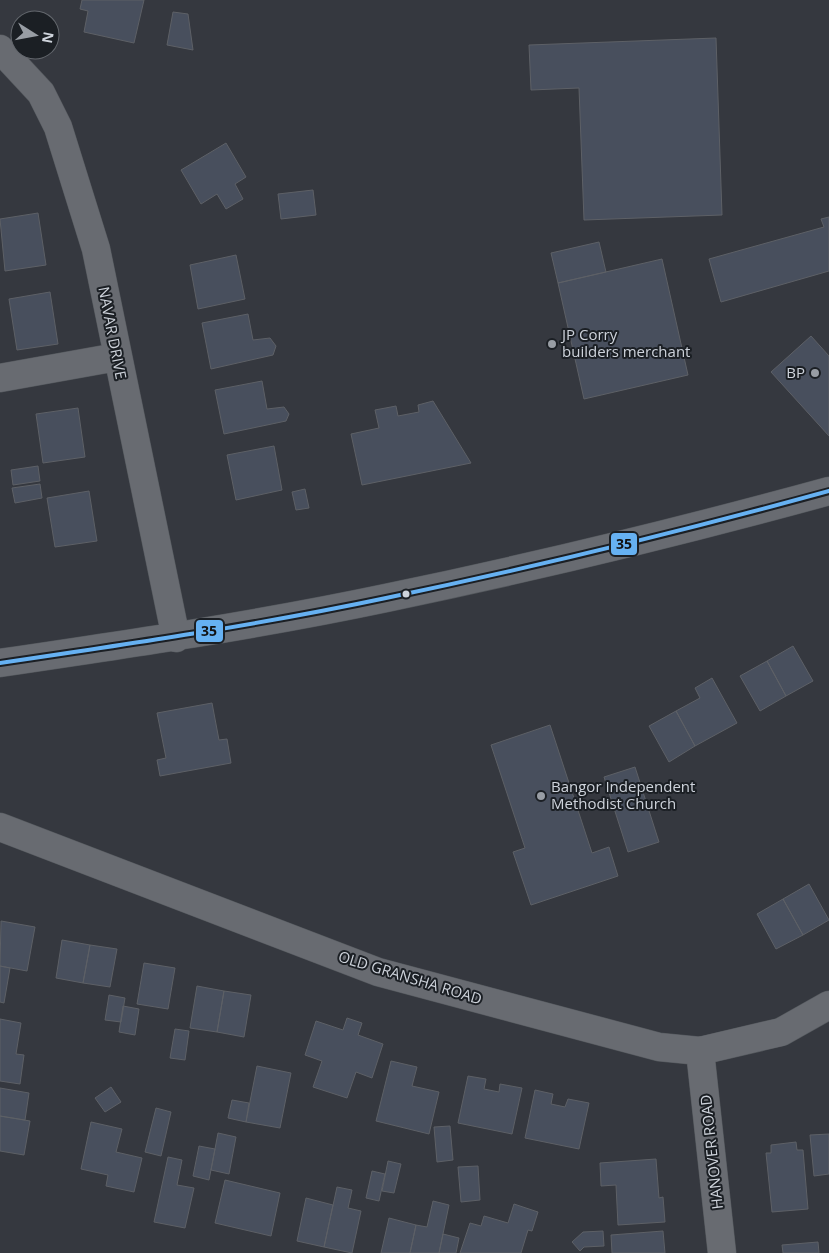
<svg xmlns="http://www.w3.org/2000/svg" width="829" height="1253" font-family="'Open Sans',sans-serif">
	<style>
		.building { fill: #484f5d; stroke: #5d6066 }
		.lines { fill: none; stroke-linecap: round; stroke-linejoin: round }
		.minor-casing { stroke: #53575c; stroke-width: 29 }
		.minor { stroke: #686b71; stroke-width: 28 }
		.bus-1-casing { stroke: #1b1f24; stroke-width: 8 }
		.bus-1 { stroke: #66b1f2; stroke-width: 4 }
		.poi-dot { fill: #989da4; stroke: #1b1f24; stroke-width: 2 }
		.bus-dot { fill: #ced3db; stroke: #1b1f24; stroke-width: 2 }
		.labels { text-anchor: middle; stroke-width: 4; stroke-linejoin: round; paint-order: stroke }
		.street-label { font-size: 15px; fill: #ced3db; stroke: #1b1f24 }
		.poi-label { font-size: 15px; fill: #ced3db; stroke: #1b1f24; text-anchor: start }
		.line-badge { stroke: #1b1f24; stroke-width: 2 }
		.pale-badge-label { font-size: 14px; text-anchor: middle; font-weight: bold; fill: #111 }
	</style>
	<rect width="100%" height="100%" fill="#35383f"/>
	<path class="building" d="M 82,0 L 144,0 L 134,43 L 84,32 L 88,11 L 80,9 Z
		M 173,12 L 188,14 L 193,50 L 167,45 Z
		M 716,38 L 722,215 L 584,220 L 579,88 L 531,90 L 529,45 Z
		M 226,143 L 246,177 L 235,184 L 243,199 L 226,209 L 217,194 L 201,204 L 181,170 Z
		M 313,190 L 316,215 L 281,219 L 278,194 Z
		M 38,213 L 46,265 L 5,271 L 0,219 Z
		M 829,217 L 829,271 L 721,302 L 709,259 L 824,227 L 821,219 Z
		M 599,242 L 606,272 L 558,283 L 551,253 Z
		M 236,255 L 245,299 L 198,309 L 190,265 Z
		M 662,259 L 688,375 L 584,399 L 558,283 Z
		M 50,292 L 58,344 L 17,350 L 9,299 Z
		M 248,314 L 253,340 L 270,338 L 276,346 L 273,355 L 211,369 L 202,323 Z
		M 811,336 L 829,356 L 829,436 L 771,372 Z
		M 262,381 L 267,409 L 284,407 L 289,414 L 286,421 L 224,434 L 215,390 Z
		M 433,401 L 471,463 L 362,485 L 351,434 L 379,428 L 375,410 L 396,406 L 398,416 L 419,412 L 418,405 Z
		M 78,408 L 85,457 L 43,463 L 36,414 Z
		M 274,446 L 282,490 L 236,500 L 227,455 Z
		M 38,466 L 40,481 L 13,485 L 11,470 Z
		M 40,484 L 42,498 L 15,503 L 12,488 Z
		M 305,489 L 309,508 L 296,510 L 292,492 Z
		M 89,491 L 97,541 L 55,547 L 47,498 Z
		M 793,646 L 813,681 L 786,696 L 767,661 Z
		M 767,661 L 786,696 L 760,711 L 740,676 Z
		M 712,678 L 737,723 L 695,746 L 676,711 L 700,698 L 695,688 Z
		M 212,703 L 219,740 L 227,739 L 231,763 L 160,776 L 157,760 L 166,758 L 157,713 Z
		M 676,711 L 695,746 L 669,762 L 649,726 Z
		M 550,725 L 592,853 L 609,847 L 618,876 L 531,905 L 513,852 L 525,848 L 491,745 Z
		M 635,767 L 659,842 L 628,852 L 604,777 Z
		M 809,884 L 829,920 L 803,935 L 783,899 Z
		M 783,899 L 803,935 L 776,949 L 757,914 Z
		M 1,921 L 35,927 L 27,971 L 0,966 Z
		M 62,940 L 90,945 L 83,983 L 56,978 Z
		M 90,945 L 117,949 L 110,987 L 83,983 Z
		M 144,963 L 175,968 L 168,1009 L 137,1004 Z
		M 0,966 L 10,968 L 4,1003 L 0,1002 Z
		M 197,986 L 224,991 L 217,1032 L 190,1028 Z
		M 224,991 L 251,995 L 244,1037 L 217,1032 Z
		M 109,995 L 125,998 L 121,1022 L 105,1020 Z
		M 123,1006 L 139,1009 L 135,1035 L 119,1032 Z
		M 347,1018 L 362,1023 L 358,1035 L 383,1044 L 372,1078 L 356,1072 L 347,1098 L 313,1087 L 322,1061 L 305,1055 L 316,1021 L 343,1030 Z
		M 0,1019 L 21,1023 L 16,1054 L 24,1055 L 20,1084 L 0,1081 Z
		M 175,1029 L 189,1031 L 185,1060 L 170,1058 Z
		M 391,1061 L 417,1067 L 412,1086 L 439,1092 L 429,1134 L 376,1121 Z
		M 257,1066 L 291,1073 L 280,1128 L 246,1122 Z
		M 468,1076 L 486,1079 L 484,1089 L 499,1092 L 500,1084 L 522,1088 L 512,1134 L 458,1123 Z
		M 111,1087 L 121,1102 L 105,1112 L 95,1098 Z
		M 0,1088 L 29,1093 L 25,1120 L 0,1116 Z
		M 535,1090 L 553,1094 L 551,1104 L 565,1107 L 568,1099 L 589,1103 L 579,1149 L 525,1138 Z
		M 232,1100 L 249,1103 L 246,1122 L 228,1118 Z
		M 156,1108 L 171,1112 L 161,1156 L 145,1152 Z
		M 0,1116 L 30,1121 L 24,1155 L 0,1151 Z
		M 91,1122 L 122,1129 L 116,1152 L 142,1158 L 134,1192 L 106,1186 L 108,1175 L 81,1169 Z
		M 450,1126 L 453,1160 L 437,1162 L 434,1127 Z
		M 218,1133 L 236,1137 L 229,1174 L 211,1170 Z
		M 829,1134 L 829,1174 L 814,1176 L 810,1135 Z
		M 796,1142 L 797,1150 L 803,1150 L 808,1209 L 772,1212 L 766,1153 L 771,1153 L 771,1145 Z
		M 199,1146 L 215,1149 L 209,1180 L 193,1176 Z
		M 168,1157 L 182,1160 L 177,1185 L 194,1188 L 185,1228 L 154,1222 Z
		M 656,1159 L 659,1198 L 663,1197 L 665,1222 L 618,1225 L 616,1185 L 601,1186 L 600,1163 Z
		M 388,1161 L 401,1164 L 394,1193 L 382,1191 Z
		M 478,1166 L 480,1200 L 461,1202 L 458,1167 Z
		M 372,1171 L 385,1174 L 379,1201 L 366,1198 Z
		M 225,1180 L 280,1193 L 271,1236 L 215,1223 Z
		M 337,1187 L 352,1190 L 348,1208 L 361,1211 L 352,1253 L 324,1247 Z
		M 306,1198 L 333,1205 L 324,1247 L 297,1241 Z
		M 433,1201 L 449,1205 L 439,1253 L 410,1253 L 416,1225 L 427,1227 Z
		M 514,1204 L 538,1212 L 532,1231 L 528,1230 L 521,1253 L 460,1253 L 470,1223 L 481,1226 L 484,1216 L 508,1223 Z
		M 389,1218 L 416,1225 L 410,1253 L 381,1253 Z
		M 603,1231 L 604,1246 L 584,1247 L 580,1251 L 572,1242 L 583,1232 Z
		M 663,1231 L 665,1253 L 612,1253 L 611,1235 Z
		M 443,1234 L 459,1238 L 456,1253 L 439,1253 Z
		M 818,1242 L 819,1253 L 783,1253 L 782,1245 Z"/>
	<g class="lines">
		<defs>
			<path id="minor" d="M 0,49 L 41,93 L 58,127 L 96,249 L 176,638
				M 0,378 L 117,357
				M 0,663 C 129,644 258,625 386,598 C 535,567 683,531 829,491
				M 0,827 L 378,972 L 659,1047 L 700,1051 L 781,1032 L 829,1005
				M 700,1051 L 722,1253"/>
		</defs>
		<use href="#minor" class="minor-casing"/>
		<use href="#minor" class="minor"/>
		<defs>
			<path id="bus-1" d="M 0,663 C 129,644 258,625 386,598 C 535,567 683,531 829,491"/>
		</defs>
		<use href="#bus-1" class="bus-1-casing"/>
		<use href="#bus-1" class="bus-1"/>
	</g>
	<g class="poi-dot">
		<circle cx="552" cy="344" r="5"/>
		<circle cx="815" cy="373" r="5"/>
		<circle cx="541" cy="796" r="5"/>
	</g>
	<circle class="bus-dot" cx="406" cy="594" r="4.5"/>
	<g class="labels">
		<g class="street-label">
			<text transform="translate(112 333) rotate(79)" y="5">NAVAR DRIVE</text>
			<text transform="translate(410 978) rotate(17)" y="5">OLD GRANSHA ROAD</text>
			<text transform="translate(712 1152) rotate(-96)" y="5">HANOVER ROAD</text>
		</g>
		<g class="poi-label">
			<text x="562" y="340">JP Corry<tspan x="562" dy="17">builders merchant</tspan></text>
			<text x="805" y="378" text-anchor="end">BP</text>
			<text x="551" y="792">Bangor Independent<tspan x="551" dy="17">Methodist Church</tspan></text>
		</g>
	</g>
	<g class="line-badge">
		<rect x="610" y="532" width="28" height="24" rx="5" fill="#66b1f2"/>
		<rect x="195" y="619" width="29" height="24" rx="5" fill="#66b1f2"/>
	</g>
	<g class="pale-badge-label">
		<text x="624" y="549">35</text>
		<text x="209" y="636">35</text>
	</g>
	<g transform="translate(35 35) rotate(101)"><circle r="24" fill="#1b1f24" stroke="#63676d"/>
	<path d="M0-4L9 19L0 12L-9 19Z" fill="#989da4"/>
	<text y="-8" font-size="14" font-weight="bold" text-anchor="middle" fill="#ced3db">N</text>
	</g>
</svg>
